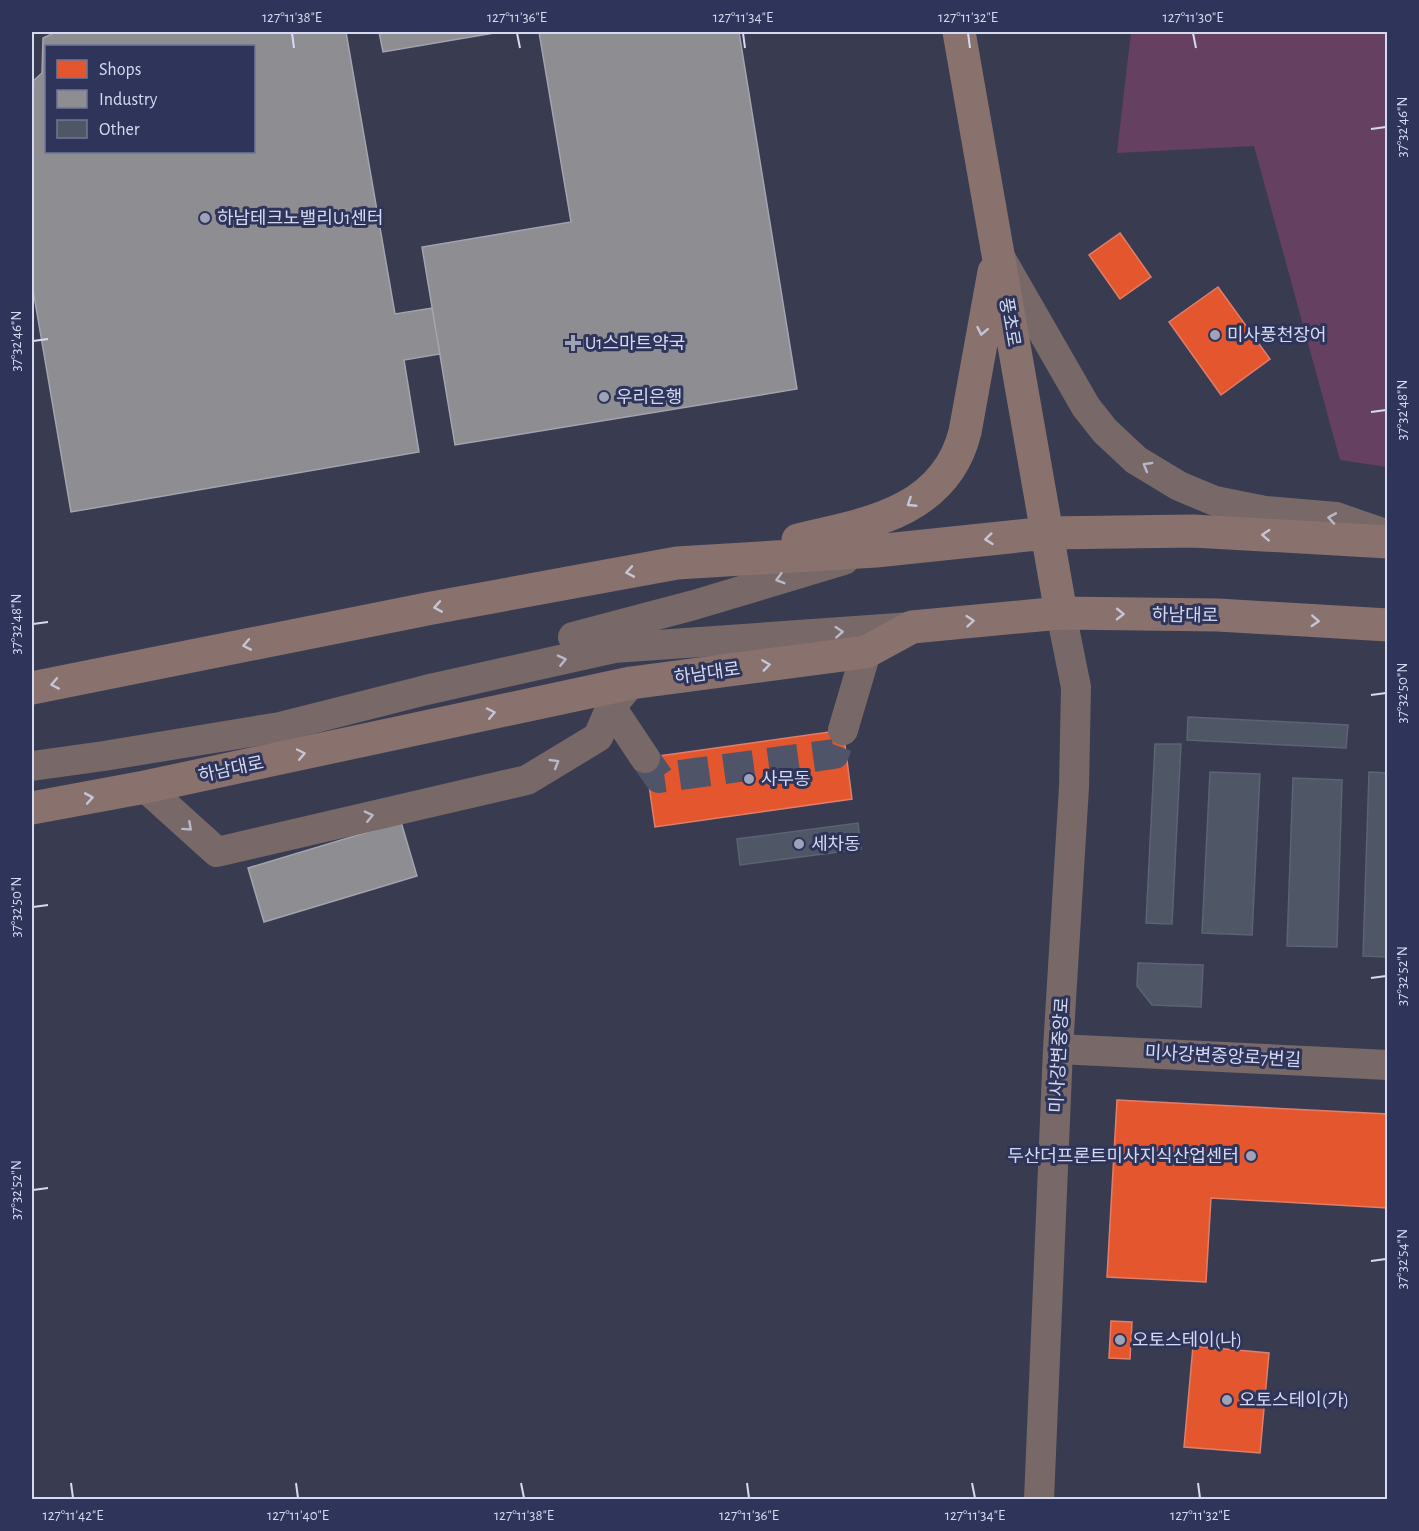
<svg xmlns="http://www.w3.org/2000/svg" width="1419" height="1531" font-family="'Alegreya Sans','Noto Sans KR',sans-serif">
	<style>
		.green { fill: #664060 }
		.shops { fill: #e4572e; stroke: #e07e69; stroke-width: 1.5 }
		.industry { fill: #8d8d92; stroke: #a3a4af; stroke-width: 1.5; fill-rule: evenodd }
		.building { fill: #4f5666; stroke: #5c6374; stroke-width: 1.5 }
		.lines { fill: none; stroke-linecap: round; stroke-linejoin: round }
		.minor-tunnel { stroke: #505468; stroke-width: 30; stroke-dasharray: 30 15; stroke-linecap: butt }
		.minor { stroke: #786868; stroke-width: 30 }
		.major { stroke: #89716d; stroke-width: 33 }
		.oneway { stroke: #c6c5d7 }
		.oneway2 { stroke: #b9b8c9 }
		.ticks { fill: none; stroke: #d5daf2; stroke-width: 2 }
		.poi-dot { fill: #9ea3b9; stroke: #2f355a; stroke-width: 2 }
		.labels { text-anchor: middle; stroke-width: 6; stroke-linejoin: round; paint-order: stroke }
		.poi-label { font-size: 18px; fill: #d5daf2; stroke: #2f355a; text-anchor: start }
		.street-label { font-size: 18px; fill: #d5daf2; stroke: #2f355a }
		.neatline { fill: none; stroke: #d5daf2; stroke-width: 2 }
		.ticks-label { font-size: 15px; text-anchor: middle; fill: #d5daf2 }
	</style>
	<rect width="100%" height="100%" fill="#393c50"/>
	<path class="green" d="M 1131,32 L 1387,32 L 1387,467 L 1340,460 L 1254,146 L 1117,153 Z"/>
	<path class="shops" d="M 1120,233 L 1151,277 L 1120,299 L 1089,255 Z
		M 1218,287 L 1270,359 L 1221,395 L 1169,322 Z
		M 843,730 L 852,799 L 655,827 L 645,758 Z
		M 1117,1100 L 1388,1114 L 1388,1208 L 1211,1198 L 1206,1282 L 1107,1277 Z
		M 1111,1321 L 1132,1322 L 1130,1359 L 1109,1358 Z
		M 1193,1346 L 1269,1353 L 1260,1453 L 1184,1447 Z"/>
	<path class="industry" d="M 56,32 L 346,32 L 395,314 L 432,308 L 440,354 L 404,360 L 419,452 L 71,512 L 32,284 L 32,82 L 42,73 L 43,38 ZM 46,46 L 254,46 L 254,152 L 46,152 Z
		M 379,32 L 500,32 L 383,52 Z
		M 539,32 L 739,32 L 797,389 L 455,445 L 422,247 L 571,222 Z
		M 401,822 L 417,876 L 264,922 L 248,868 Z"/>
	<path class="building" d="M 1188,717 L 1348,725 L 1346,748 L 1187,740 Z
		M 1155,744 L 1181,744 L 1172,924 L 1146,923 Z
		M 1210,772 L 1260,774 L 1252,935 L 1202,933 Z
		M 1369,772 L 1388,773 L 1388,957 L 1363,956 Z
		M 1293,778 L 1342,780 L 1337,947 L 1287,946 Z
		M 858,823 L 861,849 L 740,865 L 737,839 Z
		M 1138,963 L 1203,965 L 1201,1007 L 1152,1005 L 1137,986 Z"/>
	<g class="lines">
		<path class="minor-tunnel" d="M 645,758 L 659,778 L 834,754 L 843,730"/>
		<path class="minor" d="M 1001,259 L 1086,407 L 1105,431 L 1136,460 L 1179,486 L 1215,501 L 1265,511 L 1336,517 L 1388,535
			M 573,637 L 694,605 L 844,560
			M 611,707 L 645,758
			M 843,730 L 866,652
			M 32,766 L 104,756 L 280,727 L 426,690 L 614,648 L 912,627
			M 145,787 L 217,852 L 527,780 L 598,737 L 611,707 L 631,683
			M 1058,1049 L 1388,1065
			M 1039,1500 L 1058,1049 L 1074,787 L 1076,687 L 1061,613"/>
		<path class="major" d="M 959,32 L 1061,613
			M 798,540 C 867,524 945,512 965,432 L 994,272
			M 32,688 L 432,608 L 677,563 L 876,551 L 1047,533 L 1193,531 L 1388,542
			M 32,808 L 145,787 L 631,683 L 866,652 L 912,627 L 1061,613 L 1218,615 L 1388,625"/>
	</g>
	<defs><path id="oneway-chevron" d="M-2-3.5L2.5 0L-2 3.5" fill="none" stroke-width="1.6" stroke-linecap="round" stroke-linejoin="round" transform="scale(1.5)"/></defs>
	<g class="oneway">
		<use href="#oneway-chevron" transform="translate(982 331) rotate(101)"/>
		<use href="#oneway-chevron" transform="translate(911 503) rotate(147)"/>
		<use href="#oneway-chevron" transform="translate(1266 535) rotate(-177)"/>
		<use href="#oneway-chevron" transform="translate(989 539) rotate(174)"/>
		<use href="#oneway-chevron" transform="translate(630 572) rotate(170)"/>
		<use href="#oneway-chevron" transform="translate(438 607) rotate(170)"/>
		<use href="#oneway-chevron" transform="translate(1120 614) rotate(1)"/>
		<use href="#oneway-chevron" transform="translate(970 621) rotate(-5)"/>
		<use href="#oneway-chevron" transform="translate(1315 621) rotate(3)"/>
		<use href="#oneway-chevron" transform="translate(247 645) rotate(169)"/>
		<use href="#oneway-chevron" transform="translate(766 665) rotate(-8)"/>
		<use href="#oneway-chevron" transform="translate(55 684) rotate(169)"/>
		<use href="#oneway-chevron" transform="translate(491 713) rotate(-12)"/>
		<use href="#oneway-chevron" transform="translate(301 754) rotate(-12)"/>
		<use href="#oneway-chevron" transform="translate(89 798) rotate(-10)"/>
	</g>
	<g class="oneway2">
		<use href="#oneway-chevron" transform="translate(1147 466) rotate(-150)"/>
		<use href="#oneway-chevron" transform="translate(1332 518) rotate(-170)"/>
		<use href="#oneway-chevron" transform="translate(780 579) rotate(164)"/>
		<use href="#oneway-chevron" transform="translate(839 632) rotate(-4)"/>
		<use href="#oneway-chevron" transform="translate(562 660) rotate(-13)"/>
		<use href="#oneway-chevron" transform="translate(555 763) rotate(-31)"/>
		<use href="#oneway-chevron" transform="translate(369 816) rotate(-13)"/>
		<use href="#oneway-chevron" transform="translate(188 827) rotate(42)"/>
	</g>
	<path class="ticks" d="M 292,33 L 294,48M 517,33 L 520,48M 743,33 L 745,48M 968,33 L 970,48M 1193,33 L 1196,48M 1371,129 L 1386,127M 33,341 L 48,339M 1371,412 L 1386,410M 33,624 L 48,622M 1371,695 L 1386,693M 33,907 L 48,905M 1371,978 L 1386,976M 33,1190 L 48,1188M 1371,1261 L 1386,1259M 71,1483 L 73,1498M 296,1483 L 298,1498M 521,1483 L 524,1498M 747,1483 L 749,1498M 972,1483 L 975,1498M 1198,1483 L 1200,1498"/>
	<g class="poi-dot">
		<circle cx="205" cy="218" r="6"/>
		<circle cx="1215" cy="335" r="6"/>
		<path d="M570 334h6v6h6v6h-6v6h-6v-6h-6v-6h6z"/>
		<circle cx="604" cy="397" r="6"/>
		<circle cx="749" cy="779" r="6"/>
		<circle cx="799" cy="844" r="6"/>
		<circle cx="1251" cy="1156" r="6"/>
		<circle cx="1120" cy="1340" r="6"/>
		<circle cx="1227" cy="1400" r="6"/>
	</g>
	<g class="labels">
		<g class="poi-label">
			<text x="217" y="224">하남테크노밸리U1센터</text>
			<text x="1227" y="341">미사풍천장어</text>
			<text x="585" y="349">U1스마트약국</text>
			<text x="616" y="403">우리은행</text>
			<text x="761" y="785">사무동</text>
			<text x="811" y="850">세차동</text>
			<text x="1239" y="1162" text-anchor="end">두산더프론트미사지식산업센터</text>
			<text x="1132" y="1346">오토스테이(나)</text>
			<text x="1239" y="1406">오토스테이(가)</text>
		</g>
		<g class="street-label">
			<text transform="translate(1010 322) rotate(80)" y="6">풍초로</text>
			<text transform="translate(1185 615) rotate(1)" y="6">하남대로</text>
			<text transform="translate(707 673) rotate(-8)" y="6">하남대로</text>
			<text transform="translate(231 769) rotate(-12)" y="6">하남대로</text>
			<text transform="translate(1059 1055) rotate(-87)" y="6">미사강변중앙로</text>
			<text transform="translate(1223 1056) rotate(3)" y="6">미사강변중앙로7번길</text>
		</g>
	</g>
	<rect width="1419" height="1531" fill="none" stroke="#2f355a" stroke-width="66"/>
	<rect x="45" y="45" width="210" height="108" fill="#2f355a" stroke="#717797" stroke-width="1.5"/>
	<rect x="57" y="60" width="30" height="18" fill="#e4572e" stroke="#717797" stroke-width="1.5"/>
	<text x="99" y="75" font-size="18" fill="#d5daf2">Shops</text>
	<rect x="57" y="90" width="30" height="18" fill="#8d8d92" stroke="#717797" stroke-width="1.5"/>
	<text x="99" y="105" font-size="18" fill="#d5daf2">Industry</text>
	<rect x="57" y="120" width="30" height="18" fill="#4f5666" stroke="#717797" stroke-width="1.5"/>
	<text x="99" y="135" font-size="18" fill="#d5daf2">Other</text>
	<rect x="33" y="33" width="1353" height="1465" class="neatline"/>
	<g class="ticks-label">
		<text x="292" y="22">127°11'38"E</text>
		<text x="517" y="22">127°11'36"E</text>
		<text x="743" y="22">127°11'34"E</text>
		<text x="968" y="22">127°11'32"E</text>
		<text x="1193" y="22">127°11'30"E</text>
		<text transform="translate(1402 127) rotate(-90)" y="5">37°32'46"N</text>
		<text transform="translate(16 341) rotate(-90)" y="5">37°32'46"N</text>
		<text transform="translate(1402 410) rotate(-90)" y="5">37°32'48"N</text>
		<text transform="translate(16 624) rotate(-90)" y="5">37°32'48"N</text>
		<text transform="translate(1402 693) rotate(-90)" y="5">37°32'50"N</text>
		<text transform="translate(16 907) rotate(-90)" y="5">37°32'50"N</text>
		<text transform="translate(1402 976) rotate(-90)" y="5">37°32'52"N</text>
		<text transform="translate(16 1190) rotate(-90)" y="5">37°32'52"N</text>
		<text transform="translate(1402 1259) rotate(-90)" y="5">37°32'54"N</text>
		<text x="73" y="1520">127°11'42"E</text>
		<text x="298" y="1520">127°11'40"E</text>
		<text x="524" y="1520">127°11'38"E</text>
		<text x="749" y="1520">127°11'36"E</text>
		<text x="975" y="1520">127°11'34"E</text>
		<text x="1200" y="1520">127°11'32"E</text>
	</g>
</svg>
